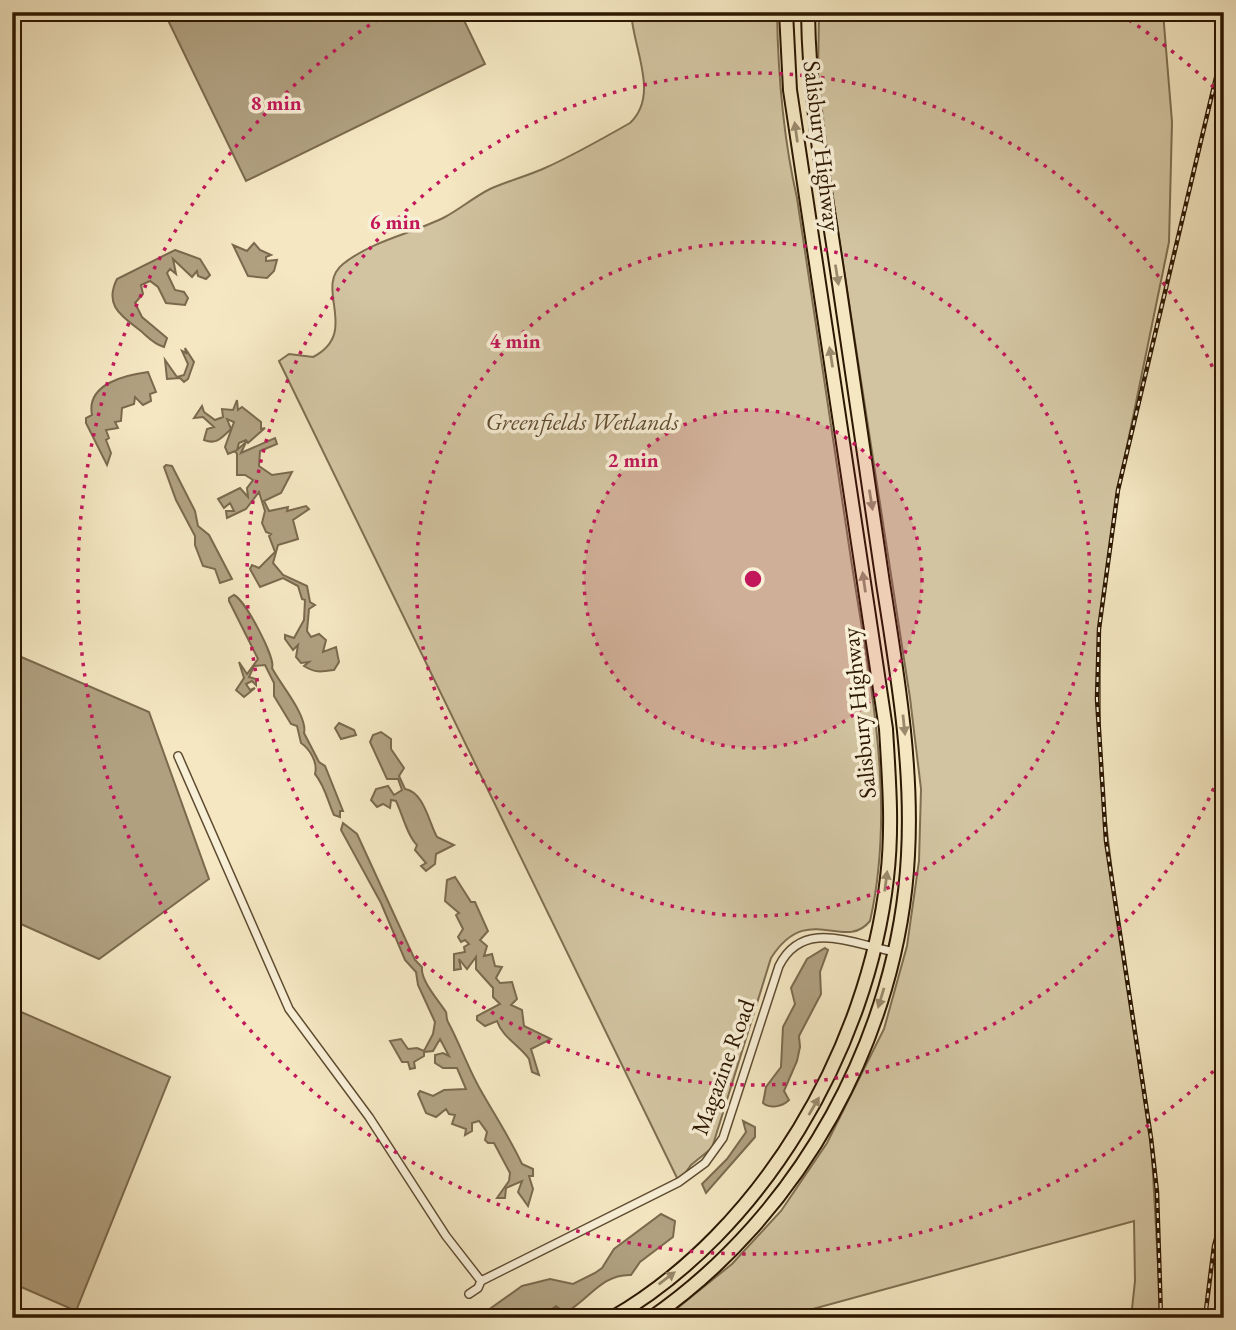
<svg xmlns="http://www.w3.org/2000/svg" width="1236" height="1330" font-family="'EB Garamond',serif">
	<style>
		.green { fill: #d2c4a1; stroke: #7f6e50; stroke-width: 2 }
		.water { fill: #b0a080; stroke: #7b694d; stroke-width: 2 }
		.lines { fill: none; stroke-linecap: round; stroke-linejoin: round }
		.minor-casing { stroke: #5e4b30; stroke-width: 10 }
		.motorway-casing { stroke: #2c1700; stroke-width: 16 }
		.minor { stroke: #f8efd7; stroke-width: 7 }
		.motorway { stroke: #f4e7c2; stroke-width: 12 }
		.rail-casing { stroke: #2c1700; stroke-width: 4.5 }
		.rail { stroke: #f8efd7; stroke-width: 2; stroke-dasharray: 5; stroke-linecap: butt }
		.oneway { fill: #9a896b }
		.ring { fill: none; stroke: #c2185b; stroke-width: 3.5; stroke-dasharray: 3.5 7 }
		.labels { text-anchor: middle; stroke-width: 7; stroke-linejoin: round; paint-order: stroke }
		.street-label { font-size: 24px; fill: #2c1700; stroke: #f8efd7 }
		.park-label { font-size: 24px; font-style: italic; fill: #5e4b30; stroke: #f8efd7 }
		.centre { fill: #c2185b; stroke: #f8efd7; stroke-width: 3.5 }
		.ring-label { font-size: 21px; text-anchor: middle; font-weight: bold; fill: #c2185b; stroke: #f8efd7; stroke-width: 7; stroke-linejoin: round; paint-order: stroke }
	</style>
	<rect width="100%" height="100%" fill="#f4e7c2"/>
	<filter id="stains"><feTurbulence type="fractalNoise" baseFrequency=".00286" numOctaves="4"/><feColorMatrix values="0 0 0 0 .2 0 0 0 0 .09 0 0 0 0 .02 0 0 0 .5 -.17"/></filter>
	<radialGradient id="worn" r=".72"><stop offset=".6" stop-color="#630" stop-opacity="0"/><stop offset="1" stop-color="#630" stop-opacity=".3"/></radialGradient>
	<path class="green" d="M 631,12 L 777,12 C 778,75 783,137 797,198 C 815,318 833,439 851,559 C 869,678 897,801 870,921 C 844,953 808,900 771,958 L 712,1148 L 691,1165 L 679,1182 L 279,361 L 289,354 L 313,357 C 361,332 313,288 343,264 C 373,240 412,234 445,217 C 460,209 474,197 490,189 C 508,181 527,176 545,168 C 574,155 602,139 630,123 C 660,95 633,49 631,12 Z
		M 819,12 L 1163,12 L 1172,122 L 1169,242 L 1118,490 L 1100,622 L 1100,773 L 1118,921 L 1151,1138 L 1161,1318 L 1131,1318 L 1135,1281 L 1134,1221 L 780,1318 L 665,1318 L 732,1264 L 781,1211 L 827,1143 L 884,1029 L 907,946 L 919,861 L 921,789 L 910,698 L 833,199 L 818,77 Z"/>
	<path class="water" d="M 164,12 L 460,12 L 485,64 L 246,181 Z
		M 254,243 L 260,250 L 271,255 L 266,257 L 266,261 L 277,260 L 274,271 L 267,278 L 248,276 L 233,245 L 247,251 Z
		M 175,250 L 200,259 L 210,275 L 206,279 L 198,276 L 197,271 L 192,277 L 173,259 L 176,274 L 170,269 L 167,273 L 175,290 L 184,292 L 188,298 L 185,305 L 166,303 L 158,287 L 150,281 L 141,285 L 143,294 L 135,303 L 142,317 L 167,338 L 164,347 C 151,343 147,335 137,328 C 118,314 105,303 117,279 Z
		M 185,348 L 194,362 L 188,379 L 184,382 L 180,378 L 167,379 L 165,360 L 177,377 L 184,375 L 188,364 L 182,351 L 186,353 Z
		M 148,372 L 156,392 L 150,394 L 151,401 L 143,405 L 135,397 L 134,404 L 122,408 L 121,421 L 115,422 L 118,428 L 106,430 L 109,438 L 106,440 L 111,453 L 107,465 L 86,423 L 86,418 L 92,415 C 86,384 125,375 148,372 Z
		M 237,400 L 238,410 L 242,407 L 261,422 L 261,429 L 265,428 L 248,443 L 246,440 L 239,443 L 237,450 L 246,442 L 241,453 L 275,438 L 277,444 L 260,451 L 259,466 L 272,475 L 292,472 L 281,493 L 264,501 L 269,511 L 288,507 L 287,511 L 306,506 L 309,509 L 293,520 L 298,539 L 278,545 L 273,563 L 283,575 L 307,586 L 310,602 L 315,605 L 309,609 L 307,631 L 311,637 L 319,634 L 326,640 L 323,652 L 336,647 L 339,662 L 334,670 C 321,672 315,673 304,666 L 309,662 L 301,663 L 296,657 L 298,645 L 293,650 L 285,639 L 285,635 L 294,638 L 304,620 L 305,600 L 302,599 L 298,586 L 283,578 L 260,587 L 250,569 L 252,565 L 259,568 L 275,552 L 269,536 L 271,534 L 266,532 L 262,523 L 265,511 L 259,492 L 246,509 L 227,518 L 226,511 L 234,511 L 230,503 L 224,508 L 218,499 L 240,488 L 248,497 L 247,488 L 253,480 L 245,475 L 237,475 L 237,454 L 235,451 L 228,454 L 225,447 L 234,422 L 227,419 L 231,429 C 221,438 217,445 204,440 L 207,429 L 214,427 L 203,417 L 194,418 L 202,406 L 204,412 L 215,420 L 223,417 L 222,409 L 233,410 Z
		M 166,465 L 172,466 L 195,511 L 198,526 L 209,535 L 232,579 L 220,583 L 215,569 L 203,566 L 195,545 L 195,536 L 176,500 L 164,467 Z
		M 234,595 C 246,601 276,659 272,668 C 280,684 308,716 304,733 L 319,762 L 325,766 L 343,811 L 340,811 L 340,817 L 334,815 C 328,802 325,786 315,774 C 318,763 310,749 301,743 L 297,726 L 291,724 L 274,696 L 274,683 L 265,665 L 254,666 L 249,677 L 256,679 L 256,685 L 252,681 L 246,684 L 250,690 L 255,688 L 244,697 L 236,690 L 244,678 L 239,662 L 247,674 L 258,659 L 229,601 L 229,598 Z
		M 12,653 L 149,712 L 209,879 L 99,959 L 12,920 Z
		M 339,723 L 354,730 L 356,735 L 341,739 L 335,728 Z
		M 381,732 L 391,739 L 391,749 L 404,768 L 399,776 L 405,789 C 424,792 429,823 437,837 L 454,845 L 436,854 L 435,864 L 426,871 L 421,866 L 426,863 L 415,850 L 417,845 C 408,837 403,816 396,801 L 391,800 L 390,808 L 383,804 L 377,807 L 371,800 L 376,789 L 388,786 L 394,795 L 402,790 L 398,779 L 387,779 L 370,742 L 373,735 Z
		M 343,823 L 357,834 L 415,960 L 422,967 C 420,980 439,1001 446,1012 C 447,1015 446,1019 448,1022 C 459,1042 468,1068 480,1089 C 494,1114 510,1138 522,1164 L 533,1169 L 533,1176 L 529,1176 L 533,1189 L 528,1206 L 518,1192 L 522,1181 L 506,1188 L 505,1198 L 497,1198 L 509,1181 L 510,1173 L 494,1143 L 488,1143 L 485,1140 L 487,1132 L 479,1121 L 472,1123 L 472,1131 L 465,1135 L 466,1129 L 452,1124 L 455,1115 L 449,1114 L 446,1109 L 436,1117 L 426,1113 L 418,1094 L 420,1091 L 433,1096 L 444,1090 L 466,1089 L 457,1068 L 443,1068 L 435,1063 L 435,1055 L 443,1053 L 449,1056 L 440,1039 L 433,1051 L 424,1052 L 424,1056 L 414,1062 L 415,1068 L 410,1069 L 408,1062 L 402,1062 L 390,1041 L 401,1039 L 408,1049 L 417,1048 L 424,1051 L 433,1034 L 435,1022 L 418,985 L 416,972 L 405,960 L 381,903 L 341,830 Z
		M 455,877 L 471,902 L 475,902 L 488,931 L 480,940 L 487,946 L 484,956 L 492,954 L 495,966 L 502,967 L 496,978 L 500,983 L 512,982 L 517,999 L 511,1005 L 522,1010 L 524,1026 L 551,1039 L 531,1049 L 539,1075 L 532,1072 L 529,1059 C 520,1046 502,1037 497,1021 L 485,1026 L 477,1020 L 477,1016 L 500,1004 L 493,997 L 493,988 L 476,969 L 476,957 L 467,969 L 459,959 L 461,969 L 454,970 L 454,954 L 465,952 L 464,947 L 469,944 L 465,940 L 461,942 L 458,937 L 463,929 L 456,915 L 459,913 L 445,901 L 447,880 Z
		M 825,948 L 828,950 L 820,972 L 821,994 L 799,1036 L 800,1047 L 797,1061 L 784,1091 L 789,1100 C 782,1107 770,1109 763,1103 L 766,1087 L 781,1067 L 783,1027 L 795,1004 L 791,988 L 807,959 Z
		M 12,1008 L 170,1077 L 76,1311 L 12,1283 Z
		M 743,1121 L 755,1127 L 755,1137 L 706,1193 L 702,1184 L 727,1159 L 746,1132 Z
		M 661,1214 L 675,1221 L 673,1237 L 640,1262 L 631,1275 C 601,1274 589,1300 565,1313 L 556,1306 L 540,1318 L 477,1318 L 522,1286 L 550,1279 L 573,1284 L 595,1273 L 602,1268 L 614,1249 Z"/>
	<g class="lines">
		<defs>
			<path id="minor" d="M 178,756 L 289,1009 L 369,1117 L 446,1236 L 481,1281
				M 469,1294 L 478,1288 L 481,1281 L 679,1182 L 705,1163 L 723,1138 L 779,966 C 803,918 852,944 895,952"/>
			<path id="motorway" d="M 612,1318 C 763,1231 868,1048 887,878 C 893,828 889,779 886,729 L 790,90 L 786,12
				M 651,1318 C 800,1215 899,1035 908,855 C 913,763 897,673 883,583 C 868,478 852,374 837,270 C 824,184 809,99 808,12"/>
		</defs>
		<use href="#minor" class="minor-casing"/>
		<use href="#motorway" class="motorway-casing"/>
		<use href="#minor" class="minor"/>
		<use href="#motorway" class="motorway"/>
		<defs>
			<path id="rail" d="M 1161,1318 L 1157,1192 L 1151,1138 L 1106,841 L 1097,699 L 1099,629 L 1118,490 L 1224,44
				M 1205,1318 L 1214,1246 L 1224,1209
				M 1216,1318 L 1222,1252"/>
		</defs>
		<use href="#rail" class="rail-casing"/>
		<use href="#rail" class="rail"/>
	</g>
	<defs><path id="oneway-solid" d="M-6-.8H1V-3.2L6.5 0L1 3.2V.8H-6Z" transform="scale(1.75)"/></defs>
	<g class="oneway">
		<use href="#oneway-solid" transform="translate(796 132) rotate(-98)"/>
		<use href="#oneway-solid" transform="translate(837 275) rotate(81)"/>
		<use href="#oneway-solid" transform="translate(831 357) rotate(-99)"/>
		<use href="#oneway-solid" transform="translate(871 500) rotate(81)"/>
		<use href="#oneway-solid" transform="translate(864 582) rotate(-98)"/>
		<use href="#oneway-solid" transform="translate(904 725) rotate(84)"/>
		<use href="#oneway-solid" transform="translate(886 881) rotate(-83)"/>
		<use href="#oneway-solid" transform="translate(881 998) rotate(107)"/>
		<use href="#oneway-solid" transform="translate(814 1106) rotate(-60)"/>
		<use href="#oneway-solid" transform="translate(667 1278) rotate(-37)"/>
	</g>
	<circle cx="753" cy="579" r="169" fill="#c2185b" fill-opacity=".12"/>
	<g class="ring">
		<circle cx="753" cy="579" r="169"/>
		<circle cx="753" cy="579" r="337"/>
		<path d="M1222 769A506 506 0 1 1 1222 389"/>
		<path d="M1221 1064A674 674 0 1 1 386 14M1120 14A674 674 0 0 1 1221 94"/>
	</g>
	<g class="labels">
		<g class="street-label">
			<text transform="translate(822 146) rotate(83)" y="8">Salisbury Highway</text>
			<text transform="translate(859 713) rotate(-96)" y="8">Salisbury Highway</text>
			<text transform="translate(723 1067) rotate(-70)" y="8">Magazine Road</text>
		</g>
		<g class="park-label">
			<text x="582" y="430">Greenfields Wetlands</text>
		</g>
	</g>
	<circle cx="753" cy="579" r="10" class="centre"/>
	<g class="ring-label">
		<text x="276" y="110">8 min</text>
		<text x="395" y="229">6 min</text>
		<text x="515" y="348">4 min</text>
		<text x="633" y="467">2 min</text>
	</g>
	<rect width="1236" height="1330" fill="none" stroke="#f4e7c2" stroke-width="42"/>
	<rect x="14" y="14" width="1208" height="1302" fill="none" stroke="#2c1700" stroke-width="3.5"/>
	<rect x="21" y="21" width="1194" height="1288" fill="none" stroke="#2c1700" stroke-width="2"/>
	<rect width="100%" height="100%" filter="url(#stains)"/>
	<rect width="100%" height="100%" fill="url(#worn)"/>
</svg>
